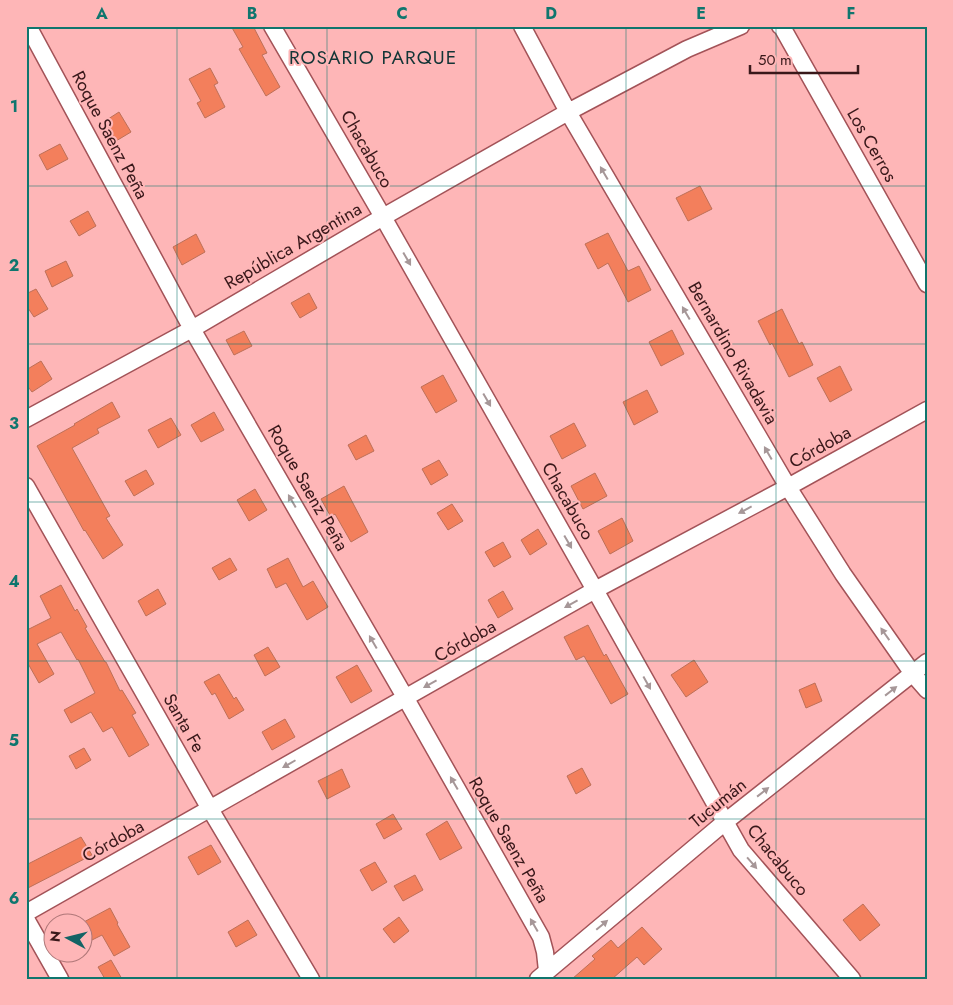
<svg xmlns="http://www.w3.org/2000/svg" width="953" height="1005" font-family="Jost,sans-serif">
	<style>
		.building { fill: #f37f5c; stroke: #bd7058 }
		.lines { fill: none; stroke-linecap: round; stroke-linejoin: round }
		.street-casing { stroke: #a35358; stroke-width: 19 }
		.street { stroke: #fff; stroke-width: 16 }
		.oneway { fill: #a69798 }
		.grid { fill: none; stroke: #0f766e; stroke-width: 1; stroke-opacity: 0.55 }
		.labels { text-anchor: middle; stroke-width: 4; stroke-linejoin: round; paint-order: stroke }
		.street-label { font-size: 18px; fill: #39181a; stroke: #feb6b7 }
		.neighbourhood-label { font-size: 19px; letter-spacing: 1px; fill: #123536; stroke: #feb6b7 }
		.neatline { fill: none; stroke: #0f766e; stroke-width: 2 }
		.grid-label { font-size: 16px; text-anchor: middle; font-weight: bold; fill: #0f766e }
	</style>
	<rect width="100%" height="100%" fill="#feb6b7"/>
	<path class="building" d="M 231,26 L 253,26 L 267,53 L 262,55 L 280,87 L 266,96 L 239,49 L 243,47 Z
		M 210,68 L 218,83 L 214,85 L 225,107 L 205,118 L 197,103 L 201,101 L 189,79 Z
		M 119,112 L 131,132 L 116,141 L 105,121 Z
		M 60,144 L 68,159 L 47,170 L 39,155 Z
		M 700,186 L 712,209 L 688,221 L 676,198 Z
		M 88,211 L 96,226 L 79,236 L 70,221 Z
		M 608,233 L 628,271 L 639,266 L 651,290 L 628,302 L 608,263 L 598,269 L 585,244 Z
		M 196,234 L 205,252 L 182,265 L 173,247 Z
		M 66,261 L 73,276 L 52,287 L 45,271 Z
		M 36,289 L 48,309 L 34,317 L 26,305 L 26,294 Z
		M 309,293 L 317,308 L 300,318 L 291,303 Z
		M 782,309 L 799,344 L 802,342 L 813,365 L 789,377 L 772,343 L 770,345 L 758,321 Z
		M 672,330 L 684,354 L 661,366 L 649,342 Z
		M 244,331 L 252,346 L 234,355 L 226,340 Z
		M 41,361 L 52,379 L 32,392 L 26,384 L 26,370 Z
		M 840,366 L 852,390 L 830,402 L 817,378 Z
		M 443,375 L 457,401 L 436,413 L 421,387 Z
		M 647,390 L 658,412 L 634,425 L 623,402 Z
		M 112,402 L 120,417 L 97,429 L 99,433 L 72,448 L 110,516 L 106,518 L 123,545 L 103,559 L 85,530 L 84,531 L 37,446 L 75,425 L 74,424 Z
		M 214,412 L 224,430 L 201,442 L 191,425 Z
		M 171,418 L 181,435 L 158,448 L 148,430 Z
		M 574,423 L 586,446 L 562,459 L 550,436 Z
		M 366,435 L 374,451 L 356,460 L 348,445 Z
		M 439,460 L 448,475 L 431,485 L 422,469 Z
		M 146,470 L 154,484 L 134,496 L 125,481 Z
		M 595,473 L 607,496 L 583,509 L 571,486 Z
		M 344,486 L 368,532 L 351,542 L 335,514 L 331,517 L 321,499 Z
		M 255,489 L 267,510 L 249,521 L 237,500 Z
		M 452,504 L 463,521 L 448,530 L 437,513 Z
		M 622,518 L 633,541 L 610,554 L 598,531 Z
		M 538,529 L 547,544 L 530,555 L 521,540 Z
		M 503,542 L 511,557 L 494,567 L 485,552 Z
		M 230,558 L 237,570 L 219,580 L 212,568 Z
		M 288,558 L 303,587 L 313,581 L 328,607 L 307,620 L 286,583 L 276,588 L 267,569 Z
		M 61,585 L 75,611 L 77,609 L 87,627 L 85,628 L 105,662 L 106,662 L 120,691 L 122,690 L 136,713 L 132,715 L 149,745 L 129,757 L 112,727 L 103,732 L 91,712 L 71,723 L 64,710 L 95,693 L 78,659 L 77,660 L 61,632 L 37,644 L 54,674 L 39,683 L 26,660 L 26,624 L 29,629 L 51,618 L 40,596 Z
		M 158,589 L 166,604 L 146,616 L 138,601 Z
		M 503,591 L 513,609 L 498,618 L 488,600 Z
		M 588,625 L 604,656 L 606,654 L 628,694 L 611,704 L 584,656 L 576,660 L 564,637 Z
		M 268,647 L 280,667 L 265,676 L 254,655 Z
		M 694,660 L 708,682 L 686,697 L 671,675 Z
		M 357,665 L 372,691 L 351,703 L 336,677 Z
		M 219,674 L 234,699 L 236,697 L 244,710 L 229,719 L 215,693 L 212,695 L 204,682 Z
		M 815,683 L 822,701 L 806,708 L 799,690 Z
		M 285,719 L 295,737 L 272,750 L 262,732 Z
		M 84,748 L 91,760 L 76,769 L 69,756 Z
		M 582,768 L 591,785 L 576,794 L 567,776 Z
		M 342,769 L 350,787 L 327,799 L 318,781 Z
		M 393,814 L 402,829 L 384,839 L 376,824 Z
		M 447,821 L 462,848 L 440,860 L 426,834 Z
		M 81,837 L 92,855 L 26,889 L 26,865 Z
		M 211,845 L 221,862 L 198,875 L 188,857 Z
		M 375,862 L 387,882 L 372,891 L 360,870 Z
		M 415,875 L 423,890 L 403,901 L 394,886 Z
		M 863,904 L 880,925 L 860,941 L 843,920 Z
		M 110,908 L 118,923 L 117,924 L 130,947 L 114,956 L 102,935 L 82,945 L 82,923 Z
		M 399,917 L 409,931 L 394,943 L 383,929 Z
		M 248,920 L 257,935 L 236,947 L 228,932 Z
		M 642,927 L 662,949 L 644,965 L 637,957 L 612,979 L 572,979 L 595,959 L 592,956 L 611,940 L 618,948 Z
		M 111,960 L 122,979 L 105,979 L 98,967 Z"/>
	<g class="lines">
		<defs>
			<path id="street" d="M 28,26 L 192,329 L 405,697 L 541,937 L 545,952 L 547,971
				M 272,26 L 383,217 L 595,590 L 741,850 L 852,979
				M 522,26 L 568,112 L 788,487 L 843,574 L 913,674 L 927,690
				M 780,26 L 782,27 L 927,284
				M 26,419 L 192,329 L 383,217 L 568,112 L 687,49 L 741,26
				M 26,486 L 210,809 L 311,979
				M 26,913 L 595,590 L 788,487 L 927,410
				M 26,919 L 60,979
				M 538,979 L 725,822 L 927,662"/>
		</defs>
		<use href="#street" class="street-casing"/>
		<use href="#street" class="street"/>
	</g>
	<defs><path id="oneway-solid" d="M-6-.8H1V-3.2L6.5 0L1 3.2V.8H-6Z" transform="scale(1.25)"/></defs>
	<g class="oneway">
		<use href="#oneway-solid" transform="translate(604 173) rotate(-120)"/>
		<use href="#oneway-solid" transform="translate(407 259) rotate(60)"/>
		<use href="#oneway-solid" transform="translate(686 313) rotate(-120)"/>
		<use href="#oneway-solid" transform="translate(487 400) rotate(60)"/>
		<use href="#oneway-solid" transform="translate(768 453) rotate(-120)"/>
		<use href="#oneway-solid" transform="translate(292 501) rotate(-120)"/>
		<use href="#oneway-solid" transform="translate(745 510) rotate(152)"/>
		<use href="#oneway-solid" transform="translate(568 542) rotate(60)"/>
		<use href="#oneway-solid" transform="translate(571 604) rotate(151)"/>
		<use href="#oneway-solid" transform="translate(885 634) rotate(-125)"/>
		<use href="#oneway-solid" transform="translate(373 642) rotate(-120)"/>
		<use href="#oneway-solid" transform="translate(647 683) rotate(61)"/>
		<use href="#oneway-solid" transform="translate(430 684) rotate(151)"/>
		<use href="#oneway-solid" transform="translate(891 691) rotate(-38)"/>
		<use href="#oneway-solid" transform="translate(289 764) rotate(150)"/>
		<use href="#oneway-solid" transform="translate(454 783) rotate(-120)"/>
		<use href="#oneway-solid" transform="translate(763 792) rotate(-38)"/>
		<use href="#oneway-solid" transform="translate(752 863) rotate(49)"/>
		<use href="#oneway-solid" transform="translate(534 925) rotate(-120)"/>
		<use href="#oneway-solid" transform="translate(602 925) rotate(-40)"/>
	</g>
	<path class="grid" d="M 177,26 L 177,979M 327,26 L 327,979M 476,26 L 476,979M 626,26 L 626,979M 776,26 L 776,979M 26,186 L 927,186M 26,344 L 927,344M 26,502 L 927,502M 26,661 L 927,661M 26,819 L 927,819"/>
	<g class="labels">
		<g class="street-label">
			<text transform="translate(110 135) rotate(62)" y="6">Roque Saenz Peña</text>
			<text transform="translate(872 145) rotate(60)" y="6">Los Cerros</text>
			<text transform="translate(367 149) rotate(60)" y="6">Chacabuco</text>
			<text transform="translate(293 246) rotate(-30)" y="6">República Argentina</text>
			<text transform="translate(733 353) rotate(60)" y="6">Bernardino Rivadavia</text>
			<text transform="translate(820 447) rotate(-29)" y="6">Córdoba</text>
			<text transform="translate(308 488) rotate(60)" y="6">Roque Saenz Peña</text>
			<text transform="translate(568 501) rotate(60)" y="6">Chacabuco</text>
			<text transform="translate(465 641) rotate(-29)" y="6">Córdoba</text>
			<text transform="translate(184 723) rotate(60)" y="6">Santa Fe</text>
			<text transform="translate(718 803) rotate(-39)" y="6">Tucumán</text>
			<text transform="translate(509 840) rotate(60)" y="6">Roque Saenz Peña</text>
			<text transform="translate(113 841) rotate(-29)" y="6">Córdoba</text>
			<text transform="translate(778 860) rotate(51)" y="6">Chacabuco</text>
		</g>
		<g class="neighbourhood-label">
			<text x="373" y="64">ROSARIO PARQUE</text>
		</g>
	</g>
	<rect width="953" height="1005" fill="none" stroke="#feb6b7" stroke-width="55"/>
	<g transform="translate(68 938) rotate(277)"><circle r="24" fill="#feb6b7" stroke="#af7778"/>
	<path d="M0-4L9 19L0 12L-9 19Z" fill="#136365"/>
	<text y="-8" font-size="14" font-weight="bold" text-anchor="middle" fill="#39181a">N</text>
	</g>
	<path d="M750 65v8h108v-8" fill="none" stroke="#39181a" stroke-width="2.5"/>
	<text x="758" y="65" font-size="15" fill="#39181a" stroke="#feb6b7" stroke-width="4" paint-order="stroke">50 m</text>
	<rect x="28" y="28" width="898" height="950" class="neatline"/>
	<g class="grid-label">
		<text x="102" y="19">A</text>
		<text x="252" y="19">B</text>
		<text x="402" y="19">C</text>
		<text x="551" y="19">D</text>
		<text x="701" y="19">E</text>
		<text x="851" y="19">F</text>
		<text x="14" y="112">1</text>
		<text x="14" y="271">2</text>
		<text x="14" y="429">3</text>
		<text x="14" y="587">4</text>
		<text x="14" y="746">5</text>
		<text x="14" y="904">6</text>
	</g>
</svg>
